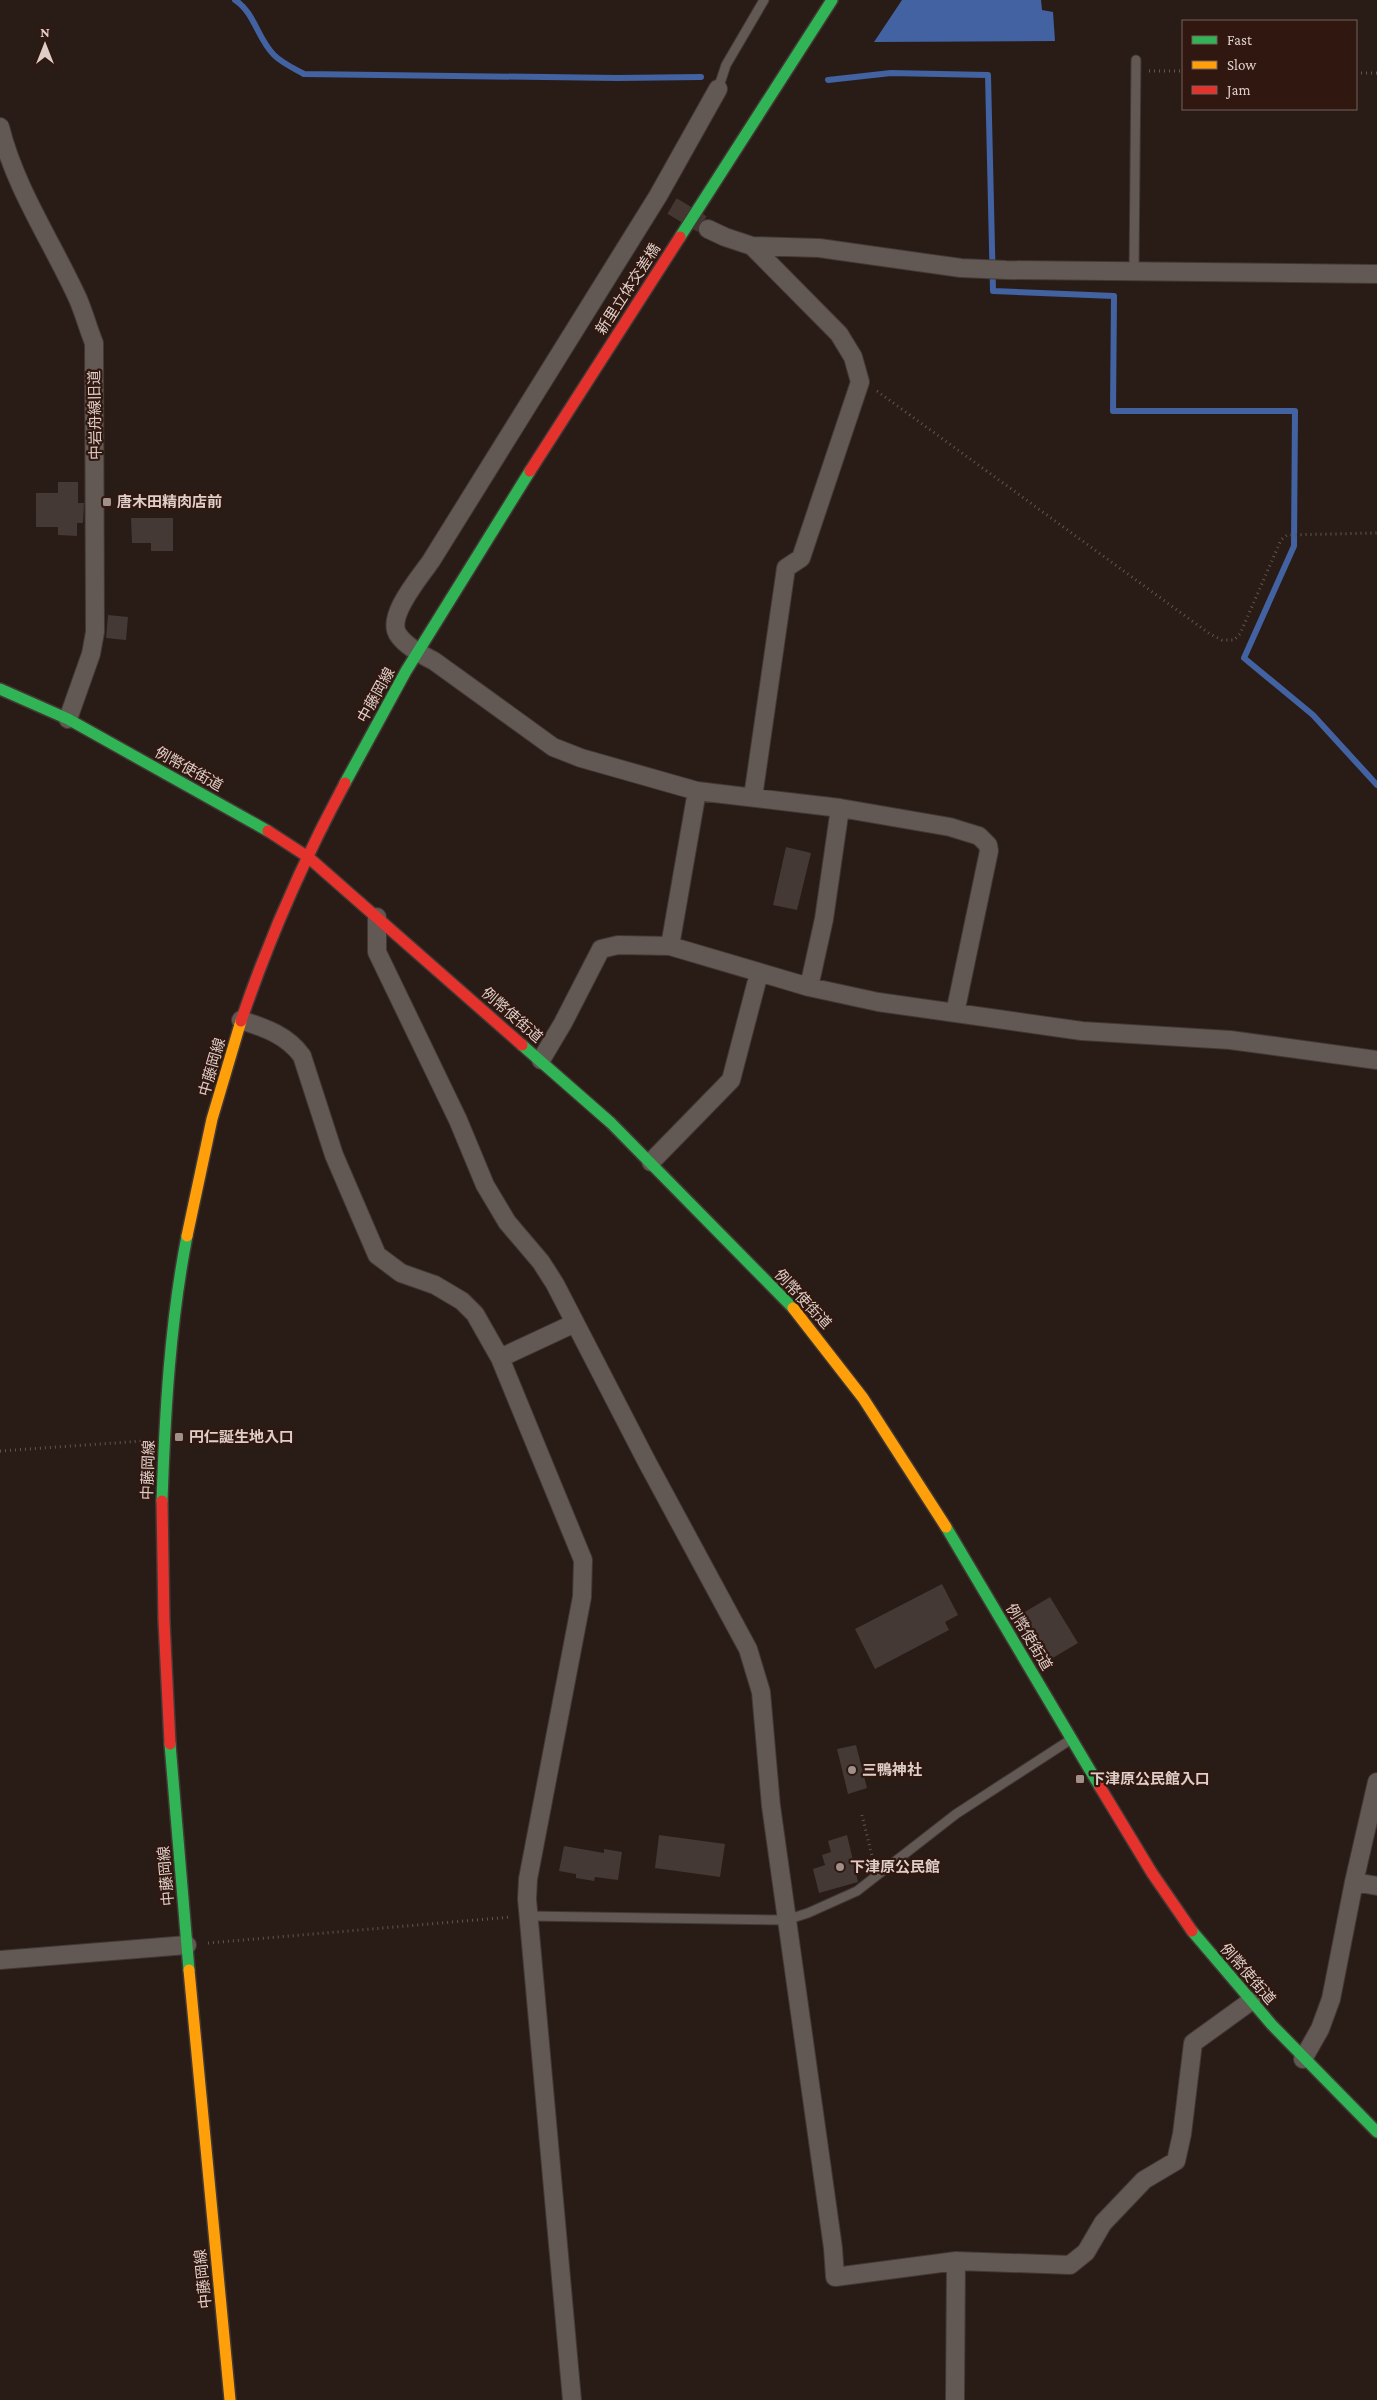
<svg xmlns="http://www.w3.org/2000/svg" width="1377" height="2400" font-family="'Crimson Pro','Noto Sans JP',serif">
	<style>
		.water { fill: #4262a2 }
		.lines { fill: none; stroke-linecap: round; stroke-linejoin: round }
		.stream { stroke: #4262a2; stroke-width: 6 }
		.building { fill: #443934 }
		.street-tunnel { stroke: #443732; stroke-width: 18; stroke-dasharray: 18 9; stroke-linecap: butt }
		.lane-casing { stroke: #423834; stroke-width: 11 }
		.street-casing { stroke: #423834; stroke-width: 20 }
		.fast-casing { stroke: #423834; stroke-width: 14 }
		.slow-casing { stroke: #423834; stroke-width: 14 }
		.jam-casing { stroke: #423834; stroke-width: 14 }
		.path { stroke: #605652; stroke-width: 3; stroke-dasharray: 1 4; stroke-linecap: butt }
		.lane { stroke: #625854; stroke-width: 9 }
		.street { stroke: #625854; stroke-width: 18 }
		.fast { stroke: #30b455; stroke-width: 11 }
		.slow { stroke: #ff9f0a; stroke-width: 11 }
		.jam { stroke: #e5322d; stroke-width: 11 }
		.poi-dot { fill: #9f908a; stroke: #301810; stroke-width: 2 }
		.labels { text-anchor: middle; stroke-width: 4.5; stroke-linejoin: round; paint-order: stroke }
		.street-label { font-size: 15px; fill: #dfcec8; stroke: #301810 }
		.poi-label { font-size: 15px; font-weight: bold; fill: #dfcec8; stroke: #301810; text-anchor: start }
	</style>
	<rect width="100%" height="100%" fill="#291c17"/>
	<path class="water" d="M 902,0 L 1041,0 L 1042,10 L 1053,12 L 1055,41 L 874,42 Z"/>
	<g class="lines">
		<path class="stream" d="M 235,0 C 255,13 257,38 274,55 C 282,63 293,68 304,74 L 617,78 L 701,77
			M 828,80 L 891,73 L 988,75 L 993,291 L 1114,296 L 1113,411 L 1295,411 L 1294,546 L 1244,658 L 1313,715 L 1377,785"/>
	</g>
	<path class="building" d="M 58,482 L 78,482 L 78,503 L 84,503 L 83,523 L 77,523 L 77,536 L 58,535 L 58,527 L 36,527 L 36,493 L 58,493 Z
		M 131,518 L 173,518 L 173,551 L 151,551 L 151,543 L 132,543 Z
		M 108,615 L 128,617 L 126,640 L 106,638 Z
		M 786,847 L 811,853 L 797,910 L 773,905 Z
		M 942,1584 L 958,1615 L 945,1622 L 949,1630 L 875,1669 L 855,1629 Z
		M 1050,1597 L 1078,1643 L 1051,1659 L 1023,1613 Z
		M 856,1745 L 867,1788 L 848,1794 L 837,1749 Z
		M 659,1835 L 725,1844 L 720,1877 L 655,1868 Z
		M 847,1835 L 858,1882 L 819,1893 L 813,1869 L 825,1865 L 822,1855 L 831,1852 L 828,1841 Z
		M 564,1846 L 604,1853 L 604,1849 L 622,1852 L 618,1880 L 595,1877 L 594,1881 L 576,1878 L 576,1874 L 559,1871 Z"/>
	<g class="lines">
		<path class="street-tunnel" d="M 672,206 L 702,224"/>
		<defs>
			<path id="lane" d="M 718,89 L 726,65 L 764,0
				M 1134,272 L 1136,60
				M 527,1916 L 786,1920 L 808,1913 L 857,1891 L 956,1814 L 1070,1740"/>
			<path id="street" d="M 718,89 L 658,196 L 431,561 C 420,577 384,618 399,636 C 407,647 422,655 434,661 L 553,747 L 581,758 L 697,791 L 840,808 L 950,827 L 979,836 L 988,845 L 989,851 L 955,1013
				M 0,127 C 15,188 52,242 78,299 C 84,313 88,328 94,343 L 95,632 L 91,654 L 68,719
				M 708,229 L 725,237 L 752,246 L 819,248 L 961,268 L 1006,270 L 1377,274
				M 752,246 L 839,334 L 853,357 L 860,382 L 801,558 L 786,568 L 753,797
				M 377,917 L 377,952 L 458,1120 L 485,1185 L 507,1222 L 541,1262 L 555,1284 L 647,1462 L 748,1649 L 761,1692 L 771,1806 L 833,2248 L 835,2277 L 956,2261 L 1070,2265 L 1086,2252 L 1103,2223 L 1144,2180 L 1176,2161 L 1182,2134 L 1193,2043 L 1251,2001
				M 670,946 L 697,791
				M 809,987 L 824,919 L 840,808
				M 241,1020 C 265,1028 287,1035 302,1056 L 334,1155 L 377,1255 L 401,1273 L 435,1285 L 462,1301 L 475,1314 L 500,1358 L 583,1560 L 582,1597 L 528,1879 L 527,1899 L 572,2400
				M 541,1060 L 563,1023 L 601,949 L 618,945 L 670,946 L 809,987 L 878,1002 L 1082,1031 L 1230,1040 L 1377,1060
				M 651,1162 L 731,1080 L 759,973
				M 500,1358 L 575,1323
				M 1354,1882 L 1377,1886
				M 0,1960 L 187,1945
				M 1303,2059 L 1320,2029 L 1331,1999 L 1354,1882 L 1377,1782
				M 955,2400 L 956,2261"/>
			<path id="fast" d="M 680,237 L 832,0
				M 0,689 L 68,719 L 268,831
				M 345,783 L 406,671 L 530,471
				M 522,1045 L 611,1123 L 793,1308
				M 162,1501 C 165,1412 170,1323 187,1236
				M 946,1527 L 1100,1787
				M 170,1744 L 189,1970
				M 1192,1931 L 1272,2025 L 1377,2132"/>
			<path id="slow" d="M 187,1236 L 212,1119 L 241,1021
				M 793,1308 L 863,1398 L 946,1527
				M 189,1970 L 230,2400"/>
			<path id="jam" d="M 530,471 L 680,237
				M 268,831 L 308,857 L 522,1045
				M 241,1021 C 269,939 304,859 345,783
				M 162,1501 L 164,1621 L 170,1744
				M 1100,1787 L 1152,1873 L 1192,1931"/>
		</defs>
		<use href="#lane" class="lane-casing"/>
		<use href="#street" class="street-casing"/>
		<use href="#fast" class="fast-casing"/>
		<use href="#slow" class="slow-casing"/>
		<use href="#jam" class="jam-casing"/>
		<path class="path" d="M 1149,71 L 1183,71
			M 1356,73 L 1377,73
			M 877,391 L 1210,634 L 1222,640 L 1234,640 L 1240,634 L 1281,540 L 1287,535 L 1377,533
			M 0,1451 L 143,1441
			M 862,1815 L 873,1860
			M 208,1943 L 511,1917"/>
		<use href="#lane" class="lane"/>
		<use href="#street" class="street"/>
		<use href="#fast" class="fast"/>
		<use href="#slow" class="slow"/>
		<use href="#jam" class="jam"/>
	</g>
	<g class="poi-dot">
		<rect x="102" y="497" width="10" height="10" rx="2.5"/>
		<rect x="174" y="1432" width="10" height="10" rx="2.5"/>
		<circle cx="852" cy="1770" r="5"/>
		<rect x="1075" y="1774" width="10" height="10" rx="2.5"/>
		<circle cx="840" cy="1867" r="5"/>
	</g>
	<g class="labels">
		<g class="street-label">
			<text transform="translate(628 289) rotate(-57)" y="5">新里立体交差橋</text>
			<text transform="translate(95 415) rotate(-91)" y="5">中岩舟線旧道</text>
			<text transform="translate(376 695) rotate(-61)" y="5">中藤岡線</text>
			<text transform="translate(189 769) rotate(29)" y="5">例幣使街道</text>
			<text transform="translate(512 1015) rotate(41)" y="5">例幣使街道</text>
			<text transform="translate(212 1067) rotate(-74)" y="5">中藤岡線</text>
			<text transform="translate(803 1299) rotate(47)" y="5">例幣使街道</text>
			<text transform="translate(148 1470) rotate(-88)" y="5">中藤岡線</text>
			<text transform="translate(1029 1637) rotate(59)" y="5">例幣使街道</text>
			<text transform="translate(166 1876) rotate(-95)" y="5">中藤岡線</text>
			<text transform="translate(1248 1974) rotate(49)" y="5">例幣使街道</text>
			<text transform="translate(203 2279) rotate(-96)" y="5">中藤岡線</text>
		</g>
		<g class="poi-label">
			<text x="117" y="507">唐木田精肉店前</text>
			<text x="189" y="1442">円仁誕生地入口</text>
			<text x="862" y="1775">三鴨神社</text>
			<text x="1090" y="1784">下津原公民館入口</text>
			<text x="850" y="1872">下津原公民館</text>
		</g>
	</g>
	<rect x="1182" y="20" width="175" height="90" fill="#301810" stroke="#76615a"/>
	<rect x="1192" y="36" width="25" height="8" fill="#30b455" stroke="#76615a"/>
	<text x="1227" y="45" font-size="15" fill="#dfcec8">Fast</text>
	<rect x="1192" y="61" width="25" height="8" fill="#ff9f0a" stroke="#76615a"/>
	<text x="1227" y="70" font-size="15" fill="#dfcec8">Slow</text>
	<rect x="1192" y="86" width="25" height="8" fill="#e5322d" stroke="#76615a"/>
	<text x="1227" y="95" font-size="15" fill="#dfcec8">Jam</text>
	<g transform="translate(45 45)" stroke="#301810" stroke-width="4" paint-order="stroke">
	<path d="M0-4L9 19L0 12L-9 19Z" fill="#dfcec8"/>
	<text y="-8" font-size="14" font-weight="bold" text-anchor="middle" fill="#dfcec8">N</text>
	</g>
</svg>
